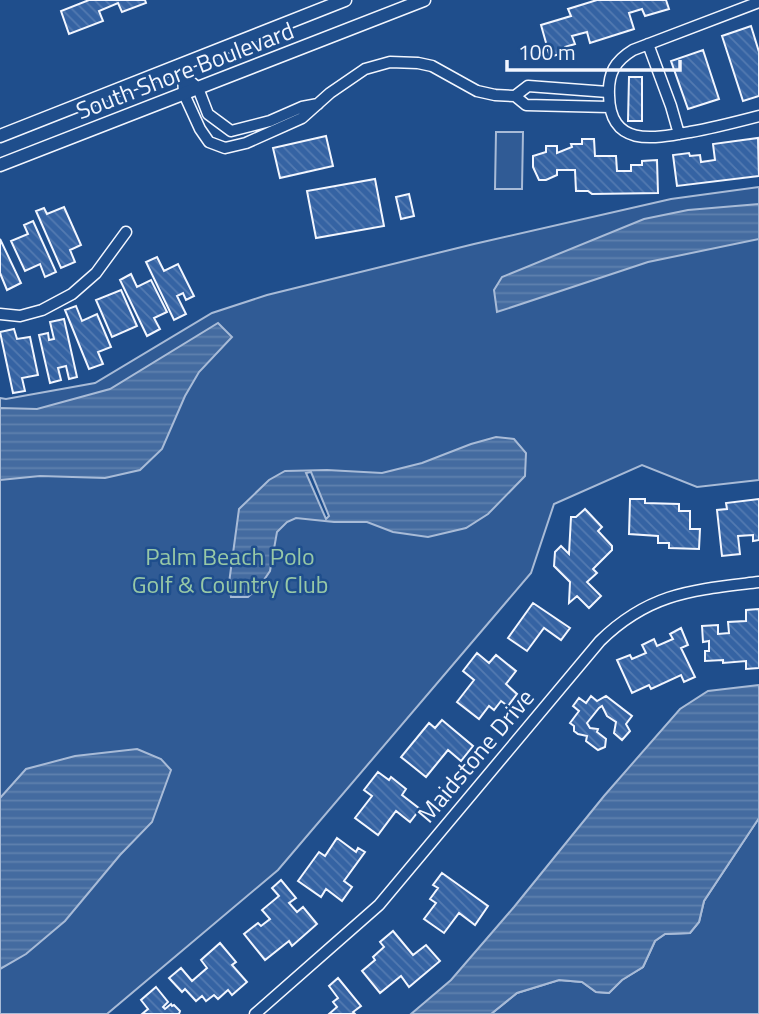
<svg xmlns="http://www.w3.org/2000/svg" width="759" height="1014" font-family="'Titillium Web',sans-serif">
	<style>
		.park { fill: #305b95; stroke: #a8bbd7; stroke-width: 2 }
		.water { fill: url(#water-rules); stroke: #a8bbd7; stroke-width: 2 }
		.pier { fill: #1f4e8c; stroke: #a8bbd7; stroke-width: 2 }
		.building { fill: url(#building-back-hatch); stroke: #f2f6ff; stroke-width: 2 }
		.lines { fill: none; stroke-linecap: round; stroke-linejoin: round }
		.minor-casing { stroke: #f2f6ff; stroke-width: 13 }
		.tertiary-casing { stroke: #f2f6ff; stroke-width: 15 }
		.minor { stroke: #1f4e8c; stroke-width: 10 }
		.tertiary { stroke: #1f4e8c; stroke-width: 12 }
		.labels { text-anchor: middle; stroke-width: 5; stroke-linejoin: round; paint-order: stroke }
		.street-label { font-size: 24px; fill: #f2f6ff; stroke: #1f4e8c }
		.park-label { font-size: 24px; fill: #97c8a6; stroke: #1f4e8c }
	</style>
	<defs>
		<pattern id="water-rules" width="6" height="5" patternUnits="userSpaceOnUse" patternTransform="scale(1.75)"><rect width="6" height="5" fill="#446ba0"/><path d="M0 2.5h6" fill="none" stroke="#5f81ae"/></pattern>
		<pattern id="building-back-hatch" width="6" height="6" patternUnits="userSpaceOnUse" patternTransform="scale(1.75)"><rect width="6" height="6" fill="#3563a3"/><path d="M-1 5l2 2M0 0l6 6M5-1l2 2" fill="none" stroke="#537ab1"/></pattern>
	</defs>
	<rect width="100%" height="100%" fill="#1f4e8c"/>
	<path class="park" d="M 496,132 L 523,132 L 522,189 L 495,189 Z
		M 759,187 L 759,480 L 697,487 L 642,465 L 554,504 L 531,573 L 278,870 L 107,1014 L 0,1014 L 0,398 L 6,399 L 95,383 L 212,313 L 267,295 L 474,244 L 671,199 Z
		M 759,818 L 759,1014 L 491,1014 L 517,993 L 559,980 L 582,982 L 596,992 L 609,993 L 622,980 L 643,967 L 655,941 L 665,934 L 690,933 L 699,922 L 704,901 Z"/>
	<path class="water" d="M 759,204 L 759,239 L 648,262 L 497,312 L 494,290 L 502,277 L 644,219 L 688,210 Z
		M 218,323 L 232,337 L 199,372 L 185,396 L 162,449 L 140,470 L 105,478 L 40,476 L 0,480 L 0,408 L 37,409 L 110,389 Z
		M 496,437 L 514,439 L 526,453 L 525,476 L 488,514 L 466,528 L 428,537 L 393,532 L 367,522 L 334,522 L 296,518 L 287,522 L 277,532 L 270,571 L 259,587 L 248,597 L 231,597 L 229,583 L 239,509 L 269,480 L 285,471 L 327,470 L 382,473 L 422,463 L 471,444 Z
		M 759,685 L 759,818 L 704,901 L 699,922 L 690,933 L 665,934 L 655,941 L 643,967 L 622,980 L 609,993 L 596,992 L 582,982 L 559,980 L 517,993 L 491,1014 L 411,1014 L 451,980 L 514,907 L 604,796 L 680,709 L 708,691 Z
		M 137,749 L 161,759 L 171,770 L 152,822 L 120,855 L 65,921 L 26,954 L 0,969 L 0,798 L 26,769 L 75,756 Z"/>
	<path class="pier" d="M 311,472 L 329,516 L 326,519 L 306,473 Z"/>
	<path class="building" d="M 89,0 L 145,0 L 146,3 L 122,12 L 118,3 L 99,11 L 103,21 L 69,34 L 61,11 Z
		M 597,0 L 666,0 L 669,9 L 645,16 L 642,9 L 629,13 L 634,29 L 590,43 L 587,32 L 572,36 L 575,44 L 565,47 L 566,52 L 550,57 L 541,25 L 571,16 L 568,9 Z
		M 751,26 L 759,52 L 759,96 L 743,101 L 722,36 Z
		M 703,50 L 719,99 L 688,109 L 671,61 Z
		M 629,77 L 642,77 L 642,121 L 628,121 Z
		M 326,136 L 333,166 L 280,178 L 273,148 Z
		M 758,138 L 759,176 L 677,186 L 673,155 L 689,153 L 690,156 L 700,155 L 701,162 L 715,160 L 713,144 Z
		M 582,139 L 594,139 L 595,156 L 616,156 L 617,171 L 631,171 L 631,165 L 642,165 L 642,161 L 657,160 L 658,193 L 592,194 L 588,191 L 576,191 L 575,170 L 557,170 L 557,175 L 546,180 L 539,180 L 533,167 L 533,156 L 546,152 L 546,146 L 557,146 L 557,153 L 572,147 L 571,144 L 582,144 Z
		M 375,179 L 384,226 L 316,238 L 307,191 Z
		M 409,194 L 414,216 L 401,219 L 396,197 Z
		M 64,207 L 81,245 L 70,250 L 75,262 L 61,268 L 36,211 L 44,208 L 47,214 Z
		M 33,221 L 56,272 L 45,277 L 40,264 L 25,271 L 11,241 L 28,234 L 24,225 Z
		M 0,239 L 21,283 L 7,290 L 0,273 Z
		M 157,257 L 164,271 L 178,264 L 194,296 L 186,300 L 183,293 L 177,296 L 186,314 L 174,320 L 146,262 Z
		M 131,274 L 137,287 L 151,280 L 167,312 L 154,318 L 160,329 L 147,336 L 120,280 Z
		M 121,290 L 137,326 L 112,337 L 96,300 Z
		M 76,306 L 82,321 L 97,314 L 111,347 L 98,352 L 103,364 L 89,369 L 65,310 Z
		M 64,319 L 77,377 L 69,379 L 66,366 L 58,368 L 61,380 L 50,383 L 39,335 L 48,333 L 49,340 L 54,339 L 50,322 Z
		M 14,329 L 17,339 L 30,337 L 38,375 L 22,378 L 25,391 L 13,393 L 0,332 Z
		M 630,499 L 645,499 L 645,503 L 679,504 L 679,511 L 690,511 L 690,529 L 700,529 L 699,549 L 669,548 L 669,543 L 658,543 L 658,536 L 629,534 Z
		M 759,499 L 759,540 L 753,541 L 753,535 L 738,536 L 740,554 L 722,556 L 717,510 L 727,509 L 726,503 Z
		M 585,509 L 602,527 L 598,531 L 612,546 L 612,550 L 593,569 L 597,573 L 587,582 L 601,596 L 589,608 L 577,596 L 569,603 L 570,582 L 554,566 L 555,552 L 561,546 L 569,554 L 571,517 L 576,517 Z
		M 533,603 L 570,628 L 561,640 L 544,628 L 527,651 L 508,638 Z
		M 759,609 L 759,668 L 746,669 L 746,661 L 723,663 L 723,660 L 705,661 L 705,651 L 709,651 L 709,641 L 703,642 L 702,626 L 718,625 L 718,634 L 729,633 L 728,622 L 746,621 L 746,610 Z
		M 681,628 L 688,645 L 681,648 L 695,677 L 684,682 L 681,675 L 651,689 L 649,685 L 632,693 L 617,660 L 630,655 L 632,659 L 646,653 L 642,645 L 654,639 L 657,646 L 673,639 L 670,634 Z
		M 477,653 L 489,663 L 496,655 L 516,671 L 506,684 L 517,694 L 508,706 L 501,701 L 494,710 L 489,706 L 479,719 L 457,702 L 474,680 L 463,671 Z
		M 591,696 L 597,701 L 606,696 L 632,716 L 626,724 L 630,731 L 622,740 L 614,733 L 616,722 L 607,716 L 602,706 L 599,708 L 587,723 L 590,728 L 598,729 L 597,732 L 606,739 L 605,747 L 598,750 L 586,741 L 587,736 L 578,734 L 574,731 L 574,726 L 570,723 L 579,711 L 573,706 L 579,698 L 586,703 Z
		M 442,720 L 473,746 L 461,761 L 448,750 L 426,777 L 401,757 L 429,723 L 435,728 Z
		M 378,772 L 389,780 L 391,777 L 406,789 L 402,795 L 420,809 L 410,822 L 396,811 L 378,835 L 355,818 L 372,796 L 364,790 Z
		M 337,838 L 356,852 L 358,848 L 365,852 L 344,881 L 352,887 L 342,901 L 326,889 L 321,897 L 298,881 L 319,852 L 325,856 Z
		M 442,873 L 488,906 L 475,925 L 459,913 L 444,933 L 424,919 L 436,903 L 430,899 L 438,888 L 433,885 Z
		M 281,880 L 296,898 L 289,903 L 297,912 L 303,907 L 317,924 L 292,946 L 289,941 L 265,960 L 244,934 L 258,923 L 261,926 L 270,919 L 262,910 L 279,896 L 272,888 Z
		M 393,931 L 413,955 L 426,945 L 440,961 L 409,987 L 401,976 L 380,993 L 362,971 L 375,960 L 373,957 L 384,947 L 380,942 Z
		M 220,943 L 236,962 L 232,965 L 247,982 L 232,995 L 228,990 L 218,999 L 214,995 L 206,1001 L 202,996 L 196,1001 L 185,989 L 182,992 L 169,978 L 181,968 L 192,981 L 207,968 L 201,960 Z
		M 338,978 L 361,1006 L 353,1012 L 355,1014 L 329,1014 L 337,1007 L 333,1002 L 338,998 L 329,986 Z
		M 156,987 L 168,1002 L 163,1007 L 165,1009 L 171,1004 L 172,1006 L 174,1005 L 180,1011 L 179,1014 L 142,1014 L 148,1009 L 141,1000 Z"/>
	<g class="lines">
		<defs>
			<path id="minor" d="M 759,2 L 633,50 C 615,61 608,73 609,95 C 610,147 652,139 690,132 C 713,128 736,122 759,116
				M 648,44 L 671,106 L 679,134
				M 179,66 L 183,75 L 184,94 L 200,129 L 209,142 L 225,148 L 246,143 L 302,118 L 330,93 L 365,69 L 390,62 L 418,63 L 432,66 L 477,91 L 495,95 L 515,96 L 526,105 L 609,107
				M 183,75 L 198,88 L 208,114 L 231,131 L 270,121 L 302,107 L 318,104
				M 515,96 L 528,86 L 608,92
				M 0,314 L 20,316 L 42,310 L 72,294 L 96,273 L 126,232
				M 255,1014 L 379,905 L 600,641 C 650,592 694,590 759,582"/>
			<path id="tertiary" d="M 0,136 L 345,0
				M 0,165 L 424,0"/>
		</defs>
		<use href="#minor" class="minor-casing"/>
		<use href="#tertiary" class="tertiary-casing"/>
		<use href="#minor" class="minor"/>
		<use href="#tertiary" class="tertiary"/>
	</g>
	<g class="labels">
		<g class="street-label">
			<text transform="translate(185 71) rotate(-21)" y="8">South Shore Boulevard</text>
			<text transform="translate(476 756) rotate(-50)" y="8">Maidstone Drive</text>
		</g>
		<g class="park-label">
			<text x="230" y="565">Palm Beach Polo<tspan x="230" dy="28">Golf &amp; Country Club</tspan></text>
		</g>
	</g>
	<path d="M507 60v10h173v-10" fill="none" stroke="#f2f6ff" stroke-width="3.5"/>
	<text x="518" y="60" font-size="21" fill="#f2f6ff" stroke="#1f4e8c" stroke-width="5" paint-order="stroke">100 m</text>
</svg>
